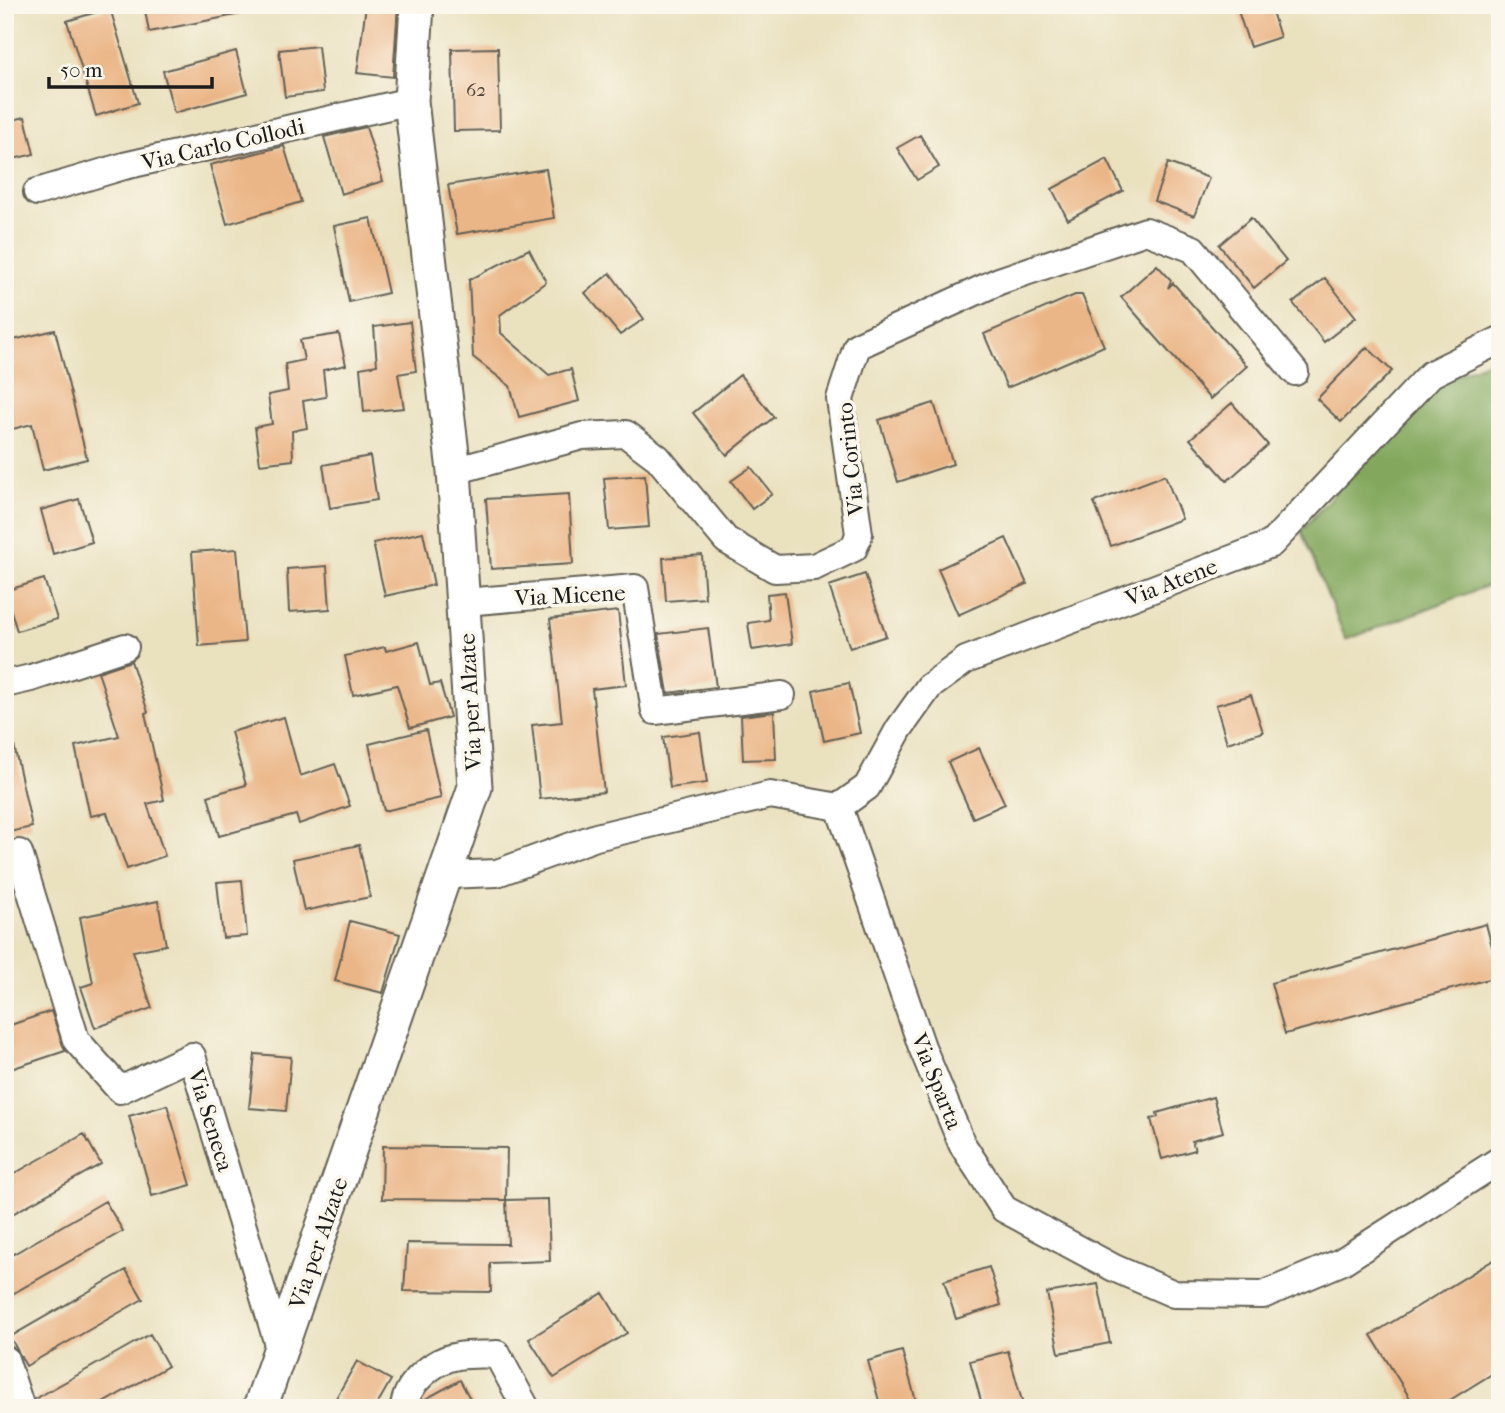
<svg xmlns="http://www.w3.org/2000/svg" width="1505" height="1413" font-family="'IM FELL French Canon',serif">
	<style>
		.forest { fill: #83a85d; stroke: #50623c; stroke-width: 2 }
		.building { fill: #ebb687 }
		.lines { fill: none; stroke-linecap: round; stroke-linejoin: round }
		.minor-casing { stroke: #646155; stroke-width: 30 }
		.tertiary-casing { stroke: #646155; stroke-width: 37 }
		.minor { stroke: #fff; stroke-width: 26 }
		.tertiary { stroke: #fff; stroke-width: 33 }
		.labels { text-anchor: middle; stroke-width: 7; stroke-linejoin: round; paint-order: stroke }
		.number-label { font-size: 19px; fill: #504237 }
		.street-label { font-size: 23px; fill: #1c1c1c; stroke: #fbf7ec }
	</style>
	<rect width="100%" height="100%" fill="#fbf7ec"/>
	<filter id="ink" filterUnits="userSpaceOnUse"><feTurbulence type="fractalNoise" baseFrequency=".0143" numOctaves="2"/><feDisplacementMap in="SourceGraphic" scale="14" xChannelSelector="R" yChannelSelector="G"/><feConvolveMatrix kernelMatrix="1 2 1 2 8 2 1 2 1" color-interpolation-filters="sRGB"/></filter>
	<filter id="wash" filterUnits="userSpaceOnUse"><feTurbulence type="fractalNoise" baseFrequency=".00686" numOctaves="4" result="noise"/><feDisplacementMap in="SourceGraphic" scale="28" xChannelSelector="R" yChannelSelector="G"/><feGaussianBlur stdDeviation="1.57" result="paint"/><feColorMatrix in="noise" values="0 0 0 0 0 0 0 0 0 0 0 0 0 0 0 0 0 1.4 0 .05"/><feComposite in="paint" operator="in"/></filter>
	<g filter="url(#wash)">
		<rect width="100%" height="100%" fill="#eae1bf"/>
		<path class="forest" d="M 1500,356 L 1500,581 L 1346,640 L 1301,531 L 1428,387 Z"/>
		<g id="blocks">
			<path class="building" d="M 144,5 L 240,5 L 241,14 L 149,32 Z
				M 366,5 L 398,5 L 393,77 L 357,73 Z
				M 1236,5 L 1270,5 L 1280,37 L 1250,47 Z
				M 110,8 L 138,103 L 96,116 L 67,21 Z
				M 318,46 L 323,92 L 285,97 L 279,50 Z
				M 498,48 L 500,130 L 454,131 L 452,49 Z
				M 236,51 L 247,93 L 174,113 L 163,71 Z
				M 25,117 L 34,154 L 5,161 L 5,122 Z
				M 366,127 L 383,181 L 341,194 L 324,137 Z
				M 920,135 L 939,167 L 917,180 L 897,148 Z
				M 284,146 L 301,202 L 227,224 L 210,165 Z
				M 1107,159 L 1123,191 L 1068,220 L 1052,189 Z
				M 1168,163 L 1209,178 L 1194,216 L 1154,201 Z
				M 546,169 L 554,218 L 457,234 L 448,185 Z
				M 371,218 L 388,293 L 349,302 L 334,226 Z
				M 1251,218 L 1286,261 L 1254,288 L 1219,245 Z
				M 529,249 L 546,282 L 500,315 L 501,333 L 549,375 L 571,369 L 579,401 L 519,417 L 510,386 L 473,357 L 469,280 Z
				M 1157,265 L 1171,280 L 1168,288 L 1173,283 L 1247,366 L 1210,399 L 1121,297 Z
				M 610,273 L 644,319 L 620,335 L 585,293 Z
				M 1325,278 L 1356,317 L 1324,342 L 1293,303 Z
				M 1075,295 L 1082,295 L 1104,346 L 1007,388 L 984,334 Z
				M 410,322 L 416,371 L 398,374 L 404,408 L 364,412 L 360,368 L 377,365 L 374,327 Z
				M 55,330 L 87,459 L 43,470 L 32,424 L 5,431 L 5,342 Z
				M 339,334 L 346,365 L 323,370 L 326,397 L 303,401 L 307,428 L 292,431 L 293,460 L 260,464 L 255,427 L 272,424 L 268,395 L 288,391 L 285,364 L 304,360 L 300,340 Z
				M 1367,347 L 1392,371 L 1341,422 L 1317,399 Z
				M 740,375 L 774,417 L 727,455 L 693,413 Z
				M 934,403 L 953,464 L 898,482 L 879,420 Z
				M 1232,403 L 1268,445 L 1227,481 L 1190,439 Z
				M 370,456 L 377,500 L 330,508 L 323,465 Z
				M 751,467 L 772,494 L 752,509 L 731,481 Z
				M 645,475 L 649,527 L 609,530 L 604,478 Z
				M 1165,475 L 1182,519 L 1111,546 L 1094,502 Z
				M 569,494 L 573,564 L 491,569 L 486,499 Z
				M 79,499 L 92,542 L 53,554 L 41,510 Z
				M 423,532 L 434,585 L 385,596 L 373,543 Z
				M 1006,538 L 1027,584 L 958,615 L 938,569 Z
				M 237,549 L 245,642 L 199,646 L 192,552 Z
				M 702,555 L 705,598 L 666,601 L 663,558 Z
				M 327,566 L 330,609 L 289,612 L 287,569 Z
				M 865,574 L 886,636 L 850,648 L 829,586 Z
				M 44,579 L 57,619 L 17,631 L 5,591 Z
				M 785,592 L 792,644 L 752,650 L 748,623 L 769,620 L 767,594 Z
				M 618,611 L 626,685 L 592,689 L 604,792 L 540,799 L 532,725 L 562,722 L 550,619 Z
				M 708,628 L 716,687 L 668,693 L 658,634 Z
				M 419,642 L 430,685 L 440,683 L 450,717 L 410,728 L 397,685 L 353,695 L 345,656 L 385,647 L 386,651 Z
				M 131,661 L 148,712 L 145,713 L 164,800 L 147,804 L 165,856 L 127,869 L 107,813 L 90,816 L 75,746 L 119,736 L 98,672 Z
				M 849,683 L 860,733 L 824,741 L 813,691 Z
				M 1251,695 L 1263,732 L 1227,743 L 1216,705 Z
				M 774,712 L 776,759 L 743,760 L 741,716 Z
				M 284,717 L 300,776 L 335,764 L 350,806 L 299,824 L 296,815 L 219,836 L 208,796 L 246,785 L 231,732 Z
				M 426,730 L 441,798 L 384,811 L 369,744 Z
				M 700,732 L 707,783 L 670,788 L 663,737 Z
				M 5,741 L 13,741 L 32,827 L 5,833 Z
				M 979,748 L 1005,804 L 973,818 L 948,762 Z
				M 359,845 L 370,897 L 304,911 L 293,859 Z
				M 242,880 L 247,936 L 223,938 L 217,882 Z
				M 158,901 L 166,945 L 133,951 L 152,1008 L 95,1028 L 81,987 L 93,983 L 80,917 Z
				M 350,921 L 400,934 L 383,993 L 335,981 Z
				M 1486,924 L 1500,976 L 1285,1034 L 1271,983 Z
				M 51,1011 L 65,1051 L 11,1069 L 5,1052 L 5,1027 Z
				M 255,1054 L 291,1057 L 286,1111 L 249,1108 Z
				M 1213,1097 L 1223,1132 L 1192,1141 L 1195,1150 L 1162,1159 L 1151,1119 L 1158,1117 L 1157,1113 Z
				M 167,1105 L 191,1185 L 152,1196 L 129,1116 Z
				M 84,1134 L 101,1164 L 5,1218 L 5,1179 Z
				M 383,1146 L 507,1148 L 506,1200 L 382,1199 Z
				M 548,1199 L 550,1261 L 490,1263 L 491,1292 L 404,1291 L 407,1243 L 508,1244 L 506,1200 Z
				M 105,1201 L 123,1231 L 5,1298 L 5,1259 Z
				M 1500,1256 L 1500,1369 L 1437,1408 L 1416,1408 L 1371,1335 Z
				M 989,1267 L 1001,1305 L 956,1319 L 944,1281 Z
				M 126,1270 L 143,1299 L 26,1366 L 10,1337 Z
				M 1098,1284 L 1110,1343 L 1059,1353 L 1047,1293 Z
				M 603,1293 L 627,1333 L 554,1378 L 529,1339 Z
				M 150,1334 L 168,1366 L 94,1408 L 36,1408 L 35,1399 Z
				M 902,1351 L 918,1408 L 881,1408 L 868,1361 Z
				M 1008,1351 L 1024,1408 L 983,1408 L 970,1361 Z
				M 357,1361 L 391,1380 L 375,1408 L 354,1408 L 336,1398 Z
				M 460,1380 L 475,1408 L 420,1408 L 422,1401 Z"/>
		</g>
	</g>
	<g filter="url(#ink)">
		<use href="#blocks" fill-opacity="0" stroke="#646155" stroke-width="2"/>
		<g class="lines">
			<defs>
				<path id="minor" d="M 37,192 L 124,166 L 411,101
					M 454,471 L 582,436 L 626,434 L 658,458 L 726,540 L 775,569 L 814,567 L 854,548 L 859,534 L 840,399 L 857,346 L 999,281 L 1146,231 L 1193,249 L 1295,372
					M 464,602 L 635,588 L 655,711 L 782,695
					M 5,684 L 31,678 L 125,647
					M 839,807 L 867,787 L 899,729 L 929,687 L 966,660 L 1271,544 L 1431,374 L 1500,340
					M 19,853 L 76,1040 L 120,1090 L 192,1056 L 280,1351
					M 444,875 L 497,873 L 596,837 L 770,795 L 839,807 L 922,1047 L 962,1144 L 1004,1209 L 1114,1268 L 1174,1294 L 1263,1295 L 1341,1262 L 1500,1160
					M 5,1359 L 21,1408
					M 404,1408 C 406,1383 434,1360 458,1356 C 470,1354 484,1355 497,1354 L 526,1408"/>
				<path id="tertiary" d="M 260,1408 L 475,787 L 454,471 L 411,101 L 417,5"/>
			</defs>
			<use href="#minor" class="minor-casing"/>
			<use href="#tertiary" class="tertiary-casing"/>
			<use href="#minor" class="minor"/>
			<use href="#tertiary" class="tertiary"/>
		</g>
	</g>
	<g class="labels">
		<g class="number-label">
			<text x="476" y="96">62</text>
		</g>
		<g class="street-label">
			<text transform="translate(223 144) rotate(-13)" y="8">Via Carlo Collodi</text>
			<text transform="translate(850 459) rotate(-96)" y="8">Via Corinto</text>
			<text transform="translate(1171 582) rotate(-21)" y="8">Via Atene</text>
			<text transform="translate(570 595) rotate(-3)" y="8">Via Micene</text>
			<text transform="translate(470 702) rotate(-93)" y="8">Via per Alzate</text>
			<text transform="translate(937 1081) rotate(68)" y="8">Via Sparta</text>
			<text transform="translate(211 1120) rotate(73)" y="8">Via Seneca</text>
			<text transform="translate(318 1243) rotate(-71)" y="8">Via per Alzate</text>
		</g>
	</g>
	<rect width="1505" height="1413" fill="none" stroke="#fbf7ec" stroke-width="28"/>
	<path d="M49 77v10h163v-10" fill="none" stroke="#1c1c1c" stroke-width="3.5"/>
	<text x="60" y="77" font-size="21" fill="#1c1c1c" stroke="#fbf7ec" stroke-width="5" paint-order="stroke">50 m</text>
</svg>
